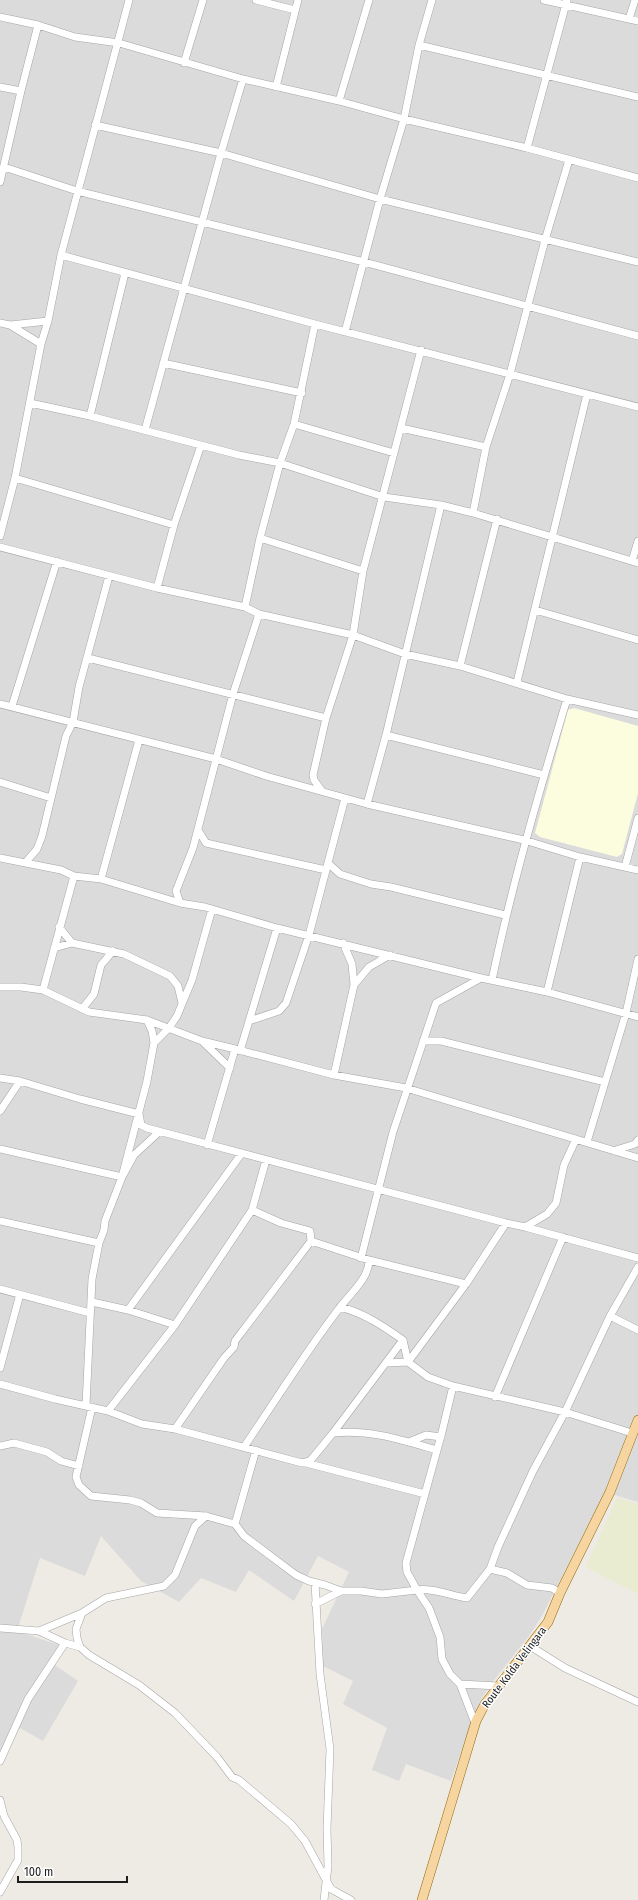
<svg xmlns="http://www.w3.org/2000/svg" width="638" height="1900" font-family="'Fira Sans Condensed',sans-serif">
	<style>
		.residential { fill: #dcdbdb }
		.education { fill: #fcfdde }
		.farmland { fill: #e9ecd0 }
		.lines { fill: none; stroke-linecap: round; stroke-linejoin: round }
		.minor-casing { stroke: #a5a5a5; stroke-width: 8 }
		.major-casing { stroke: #906808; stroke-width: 10 }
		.minor { stroke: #fff; stroke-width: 7 }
		.major { stroke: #f7d5a1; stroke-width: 9 }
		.labels { text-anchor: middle; stroke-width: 3; stroke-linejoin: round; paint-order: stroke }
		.street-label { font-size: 11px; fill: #1e1e1e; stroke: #fff }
	</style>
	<rect width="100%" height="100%" fill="#eeebe4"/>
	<path class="residential" d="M 0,0 L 638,0 L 638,1502 L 605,1492 L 542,1616 L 529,1636 L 491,1684 L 482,1698 L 475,1712 L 451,1781 L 406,1764 L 399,1781 L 372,1770 L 387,1728 L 343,1704 L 353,1681 L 323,1666 L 322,1629 L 349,1572 L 318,1556 L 294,1601 L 249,1570 L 236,1592 L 201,1578 L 179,1602 L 141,1581 L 101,1536 L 85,1576 L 40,1558 L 17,1631 L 59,1645 L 49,1661 L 78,1681 L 43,1741 L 20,1728 L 1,1756 L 0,1755 Z"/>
	<path class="education" d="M 574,708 L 638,726 L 638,793 L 622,854 L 617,857 L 540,837 L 535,833 L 568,710 Z"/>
	<path class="farmland" d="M 617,1498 L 638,1504 L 638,1594 L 586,1567 Z"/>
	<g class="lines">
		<defs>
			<path id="minor" d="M 256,0 L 295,10
				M 544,0 L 638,21
				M 0,17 L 38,25 L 75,37 L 119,43 L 243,79 L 339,101 L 404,119 L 527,148 L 638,178
				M 629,19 L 635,0
				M 419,45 L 638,97
				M 184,63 L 203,0
				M 0,87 L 21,91
				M 276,87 L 298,0
				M 339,101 L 369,0
				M 95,125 L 221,153 L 380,199 L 638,262
				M 527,148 L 567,0
				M 4,167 L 77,191 L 364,262 L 638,336
				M 0,182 L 21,91 L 38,25
				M 61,255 L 315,324 L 638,407
				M 0,323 L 10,325 L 41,344
				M 10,325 L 48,321
				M 345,332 L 380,199 L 404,119 L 419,45 L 432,0
				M 163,363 L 302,393
				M 30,403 L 90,416 L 239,455 L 280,463 L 384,497 L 441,505 L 473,513 L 638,563
				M 90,416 L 125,273
				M 294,424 L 394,453
				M 401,428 L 486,447
				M 145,430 L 221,153 L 243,79
				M 15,478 L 174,525
				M 473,513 L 486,447 L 510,374 L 545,240 L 569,160
				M 0,536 L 15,478 L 41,344 L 48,321 L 61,255 L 129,0
				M 260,538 L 363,571
				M 0,547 L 157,588 L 245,607 L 259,614 L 353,635 L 405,654 L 460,666 L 567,699 L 638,715
				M 632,561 L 638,541
				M 157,588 L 174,525 L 201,445
				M 245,607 L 260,538 L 280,463 L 294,424 L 315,324
				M 535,610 L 638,640
				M 88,658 L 326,718
				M 460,666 L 497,519
				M 517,682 L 587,394
				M 0,704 L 216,759 L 266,776 L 367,804 L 524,840 L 580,857 L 638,870
				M 12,706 L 57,561
				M 386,735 L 544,775
				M 0,782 L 51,798
				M 322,791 L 314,780 L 313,775 L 326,718 L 353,635 L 363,571 L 421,350
				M 367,804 L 386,735 L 441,505
				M 198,830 L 206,843 L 326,870
				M 0,858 L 61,870 L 74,876 L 101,879 L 180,903 L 205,907 L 277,928 L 481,978 L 547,992 L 638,1017
				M 26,862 L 37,849 L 42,836 L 66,736 L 73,722 L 79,687 L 109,576
				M 328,863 L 340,874 L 371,884 L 391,887 L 505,915
				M 625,867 L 638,818
				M 101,879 L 139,740
				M 180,903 L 176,891 L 193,848 L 233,694 L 259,614
				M 59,927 L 72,943
				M 54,948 L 72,943 L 124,954 L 170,976 L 178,986 L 182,1003
				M 492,980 C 512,884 539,792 567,699
				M 354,985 L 369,967 L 390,955
				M 0,987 L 21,987 L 43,990 L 89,1012 L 147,1020 L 202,1041 L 235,1049 L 334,1075 L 406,1088 L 638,1158
				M 43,990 L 74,876
				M 547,992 L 580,857
				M 82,1009 L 94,994 L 101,965 L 113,951
				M 249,1021 L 279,1011 L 286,1003 L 309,935 L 345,798
				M 423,1041 L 441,1041 L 605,1082
				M 203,1042 L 230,1068
				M 154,1043 L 169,1028 L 177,1016 L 192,980 L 212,909
				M 240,1051 L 277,928
				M 334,1075 L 354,985 L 352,964 L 343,943
				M 0,1078 L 20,1081 L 80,1099 L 139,1114
				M 0,1111 L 20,1081
				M 139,1114 L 141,1125 L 147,1128 L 506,1223 L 525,1227 L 638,1258
				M 587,1142 L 626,1013 L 638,959
				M 207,1145 L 235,1049
				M 0,1149 L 122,1177 L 134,1155 L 159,1132
				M 613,1151 L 635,1144 L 638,1140
				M 0,1221 L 99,1243
				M 525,1227 L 547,1214 L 556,1203 L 564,1165 L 576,1139
				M 311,1241 L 369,1260 L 466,1284
				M 361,1258 L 393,1132 L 436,1003 L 481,978
				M 0,1289 L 90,1313
				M 92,1302 L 128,1310 L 175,1325
				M 340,1307 C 364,1313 383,1326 403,1340 L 408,1362 L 428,1377 L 453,1386 L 565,1412 L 632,1433
				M 128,1310 L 242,1153
				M 610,1316 L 638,1330
				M 386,1363 L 408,1362 L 466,1284 L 506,1223
				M 0,1368 L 20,1294
				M 0,1384 L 55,1399 L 108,1411 L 142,1424 L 175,1429 L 302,1463 L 310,1461 L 333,1433 C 369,1429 402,1440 437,1450
				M 453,1386 L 442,1432 L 406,1563 L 407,1572 L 417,1590 C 430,1587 452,1596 467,1598 L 490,1569 L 498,1547 L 533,1471 L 565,1412 L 610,1316 L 638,1267
				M 495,1397 L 563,1237
				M 86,1405 L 92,1279 L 99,1243 L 104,1230 L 105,1221 L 122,1177 L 147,1081 L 154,1043 L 152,1031 L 147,1020
				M 92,1407 L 76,1477 L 79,1485 L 91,1496 L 130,1500 L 141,1503 L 157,1513 L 206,1516 L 235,1524 L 256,1450
				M 108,1411 L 175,1325 L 252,1210
				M 175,1429 L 224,1358 L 234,1347 L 235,1341 L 311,1241 L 310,1231 L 281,1223 L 252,1210 L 266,1160
				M 333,1433 L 403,1340
				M 409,1442 L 426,1435 L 441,1437
				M 0,1446 L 14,1443 L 47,1452 L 61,1461 L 79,1466
				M 244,1447 C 276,1400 306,1351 341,1306 C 351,1293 369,1278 369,1260
				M 306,1463 L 425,1494
				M 206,1516 L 195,1526 L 175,1575 L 164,1586 L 106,1598 L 82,1613 L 76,1629 L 77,1638 L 80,1647 L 89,1655 L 139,1685 L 175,1713 L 217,1757 L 232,1777 L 239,1780 L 291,1824 L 305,1841 L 331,1889 L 351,1900
				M 235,1524 L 244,1536 L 296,1575 L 309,1581 L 325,1585 L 341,1591 L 361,1591 L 382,1594 L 417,1590 L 429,1608 L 440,1637 L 442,1659 L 450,1674 L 460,1684 L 498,1686
				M 490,1569 L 507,1573 L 527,1585 L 552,1588 L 560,1593
				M 315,1583 L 320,1674 L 330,1749 L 327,1829 L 328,1866 L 324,1900
				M 315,1604 L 341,1591
				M 0,1628 L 39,1631 L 65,1643 L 80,1647
				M 39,1631 L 82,1613
				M 530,1646 L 565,1668 L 638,1702
				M 460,1684 L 475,1723
				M 0,1761 L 28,1699 L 65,1643
				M 0,1800 L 4,1816 L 17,1840 L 18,1847 L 18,1860 L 0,1892"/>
			<path id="major" d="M 422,1900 L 476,1721 L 485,1704 L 548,1622 L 560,1593 L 610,1492 L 638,1420"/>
		</defs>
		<use href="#minor" class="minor-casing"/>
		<use href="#major" class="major-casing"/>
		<use href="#minor" class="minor"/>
		<use href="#major" class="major"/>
	</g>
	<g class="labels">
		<g class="street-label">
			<text transform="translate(514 1667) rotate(-53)" y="4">Route Kolda Velingara</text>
		</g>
	</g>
	<path d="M18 1876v6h109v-6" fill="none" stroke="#1e1e1e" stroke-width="2"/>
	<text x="24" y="1876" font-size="12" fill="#1e1e1e" stroke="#ffffff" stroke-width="3" paint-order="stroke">100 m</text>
</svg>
